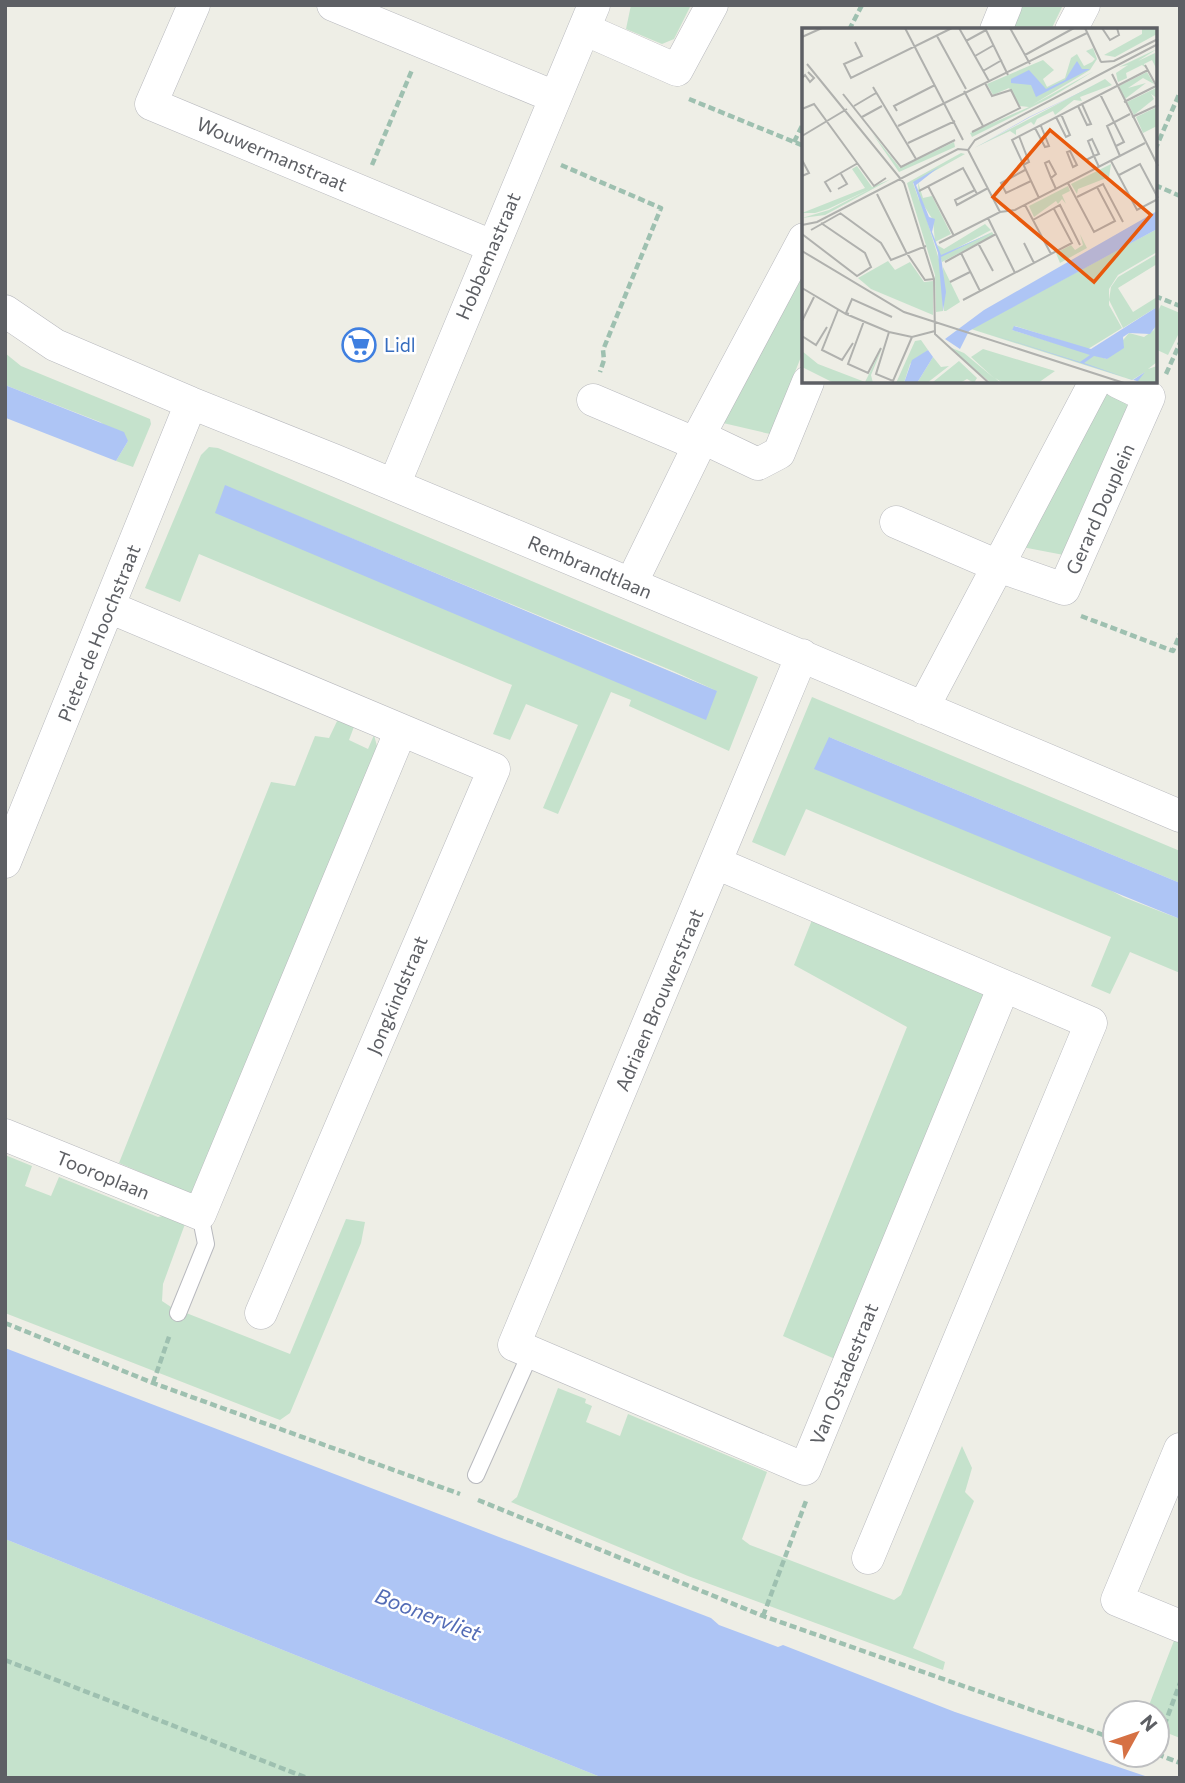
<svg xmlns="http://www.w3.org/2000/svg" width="1185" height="1783" font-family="Commissioner,sans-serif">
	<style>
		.green { fill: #c5e2cc; fill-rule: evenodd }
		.water { fill: #aec5f5 }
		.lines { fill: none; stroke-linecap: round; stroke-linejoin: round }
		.service-casing { stroke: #b8b9be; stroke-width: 18 }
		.minor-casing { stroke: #b8b9be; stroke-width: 33 }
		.path { stroke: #9ec0b0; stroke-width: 4.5; stroke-dasharray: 7 3.5; stroke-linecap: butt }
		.service { stroke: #fff; stroke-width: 16 }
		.minor { stroke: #fff; stroke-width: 32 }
		.labels { text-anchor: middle; stroke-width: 5; stroke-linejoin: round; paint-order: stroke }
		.street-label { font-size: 19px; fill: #5d5f64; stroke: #fff }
		.shop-label { font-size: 19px; fill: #366cbe; stroke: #fff; text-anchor: start }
		.water-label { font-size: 21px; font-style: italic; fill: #536cb6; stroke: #fff }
		.inset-road { fill: none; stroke: #b0b1ae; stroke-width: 2 }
		.view { fill: #e8590c; fill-opacity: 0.15; stroke: #e8590c; stroke-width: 3.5 }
		.inset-edge { fill: none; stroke: #5d5f64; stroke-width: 3.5 }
	</style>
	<rect width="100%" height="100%" fill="#eeeee6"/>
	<path class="green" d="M 631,5 L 691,5 L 674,39 L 662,44 L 626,29 Z
		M 1023,5 L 1063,5 L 1051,30 L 1013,30 Z
		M 803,268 L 803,352 L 770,434 L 723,423 Z
		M 1161,305 L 1180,313 L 1180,331 L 1168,355 L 1155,349 L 1155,317 Z
		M 5,353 L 21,366 L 150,419 L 151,424 L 133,467 L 116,461 L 128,441 L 100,422 L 5,385 Z
		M 1108,394 L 1117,394 L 1124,398 L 1128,408 L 1069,556 L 1022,547 L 1099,398 Z
		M 209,447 L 218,448 L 758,677 L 729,751 L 629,706 L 631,700 L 611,692 L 558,814 L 543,808 L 578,725 L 526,704 L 510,740 L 493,734 L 512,685 L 199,554 L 180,602 L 145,588 L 201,455 ZM 225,486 L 673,671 L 717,691 Z
		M 812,697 L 1180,851 L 1180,883 L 829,737 L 1123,897 L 1180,919 L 1180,973 L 1130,952 L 1110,994 L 1091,986 L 1111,937 L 806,809 L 785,856 L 752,842 Z
		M 339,717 L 355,724 L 349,740 L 368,749 L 374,735 L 378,750 L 191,1194 L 119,1163 L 271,782 L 295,786 L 315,736 L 329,738 Z
		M 812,920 L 992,991 L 835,1359 L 783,1336 L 907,1027 L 794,965 Z
		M 5,1155 L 32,1166 L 25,1186 L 51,1196 L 59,1177 L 158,1217 L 171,1214 L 185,1224 L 163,1284 L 162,1301 L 171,1307 L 290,1354 L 346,1219 L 365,1222 L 361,1243 L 290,1413 L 280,1420 L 5,1313 Z
		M 558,1388 L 586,1399 L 585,1403 L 592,1406 L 586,1422 L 620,1436 L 628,1414 L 767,1472 L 742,1539 L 750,1545 L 894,1600 L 901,1595 L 962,1446 L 972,1468 L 965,1492 L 974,1501 L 913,1648 L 945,1662 L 943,1670 L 688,1576 L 511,1502 L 517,1497 Z
		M 5,1539 L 603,1778 L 5,1778 Z
		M 1175,1638 L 1180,1640 L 1180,1738 L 1157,1729 L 1157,1713 L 1146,1713 Z"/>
	<path class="water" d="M 5,385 L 124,432 L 128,441 L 116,461 L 6,418 L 5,419 Z
		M 225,485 L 717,691 L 706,720 L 215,513 Z
		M 829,737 L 1180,883 L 1180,919 L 814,769 Z
		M 5,1348 L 711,1618 L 719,1625 L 778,1647 L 783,1645 L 955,1712 L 1151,1778 L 603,1778 L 5,1539 Z"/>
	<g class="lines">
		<defs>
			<path id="service" d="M 178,1313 L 206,1244 L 200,1214
				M 476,1475 L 531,1352"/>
			<path id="minor" d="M 194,5 L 151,104 L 492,246
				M 333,5 L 555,97
				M 584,29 L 677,70 L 712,5
				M 996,30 L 1006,5
				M 1071,30 L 1084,5
				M 5,311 L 55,345 L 191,403 L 334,460 L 631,584 L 1180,816
				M 1095,382 L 998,566 L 1064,589 L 1149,397 L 1118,382
				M 593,400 L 699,445
				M 699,436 L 758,464 L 779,453 L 808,382
				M 394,485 L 594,5
				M 896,522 L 998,566 L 923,708
				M 631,584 L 699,445 L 699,436 L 804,239
				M 109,607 L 494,769 L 261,1313
				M 802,655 L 514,1345 L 805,1469 L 1004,986
				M 5,862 L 191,403
				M 716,863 L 1091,1023 L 868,1558
				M 5,1135 L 200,1214 L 401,730
				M 1180,1449 L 1117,1600 L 1180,1626"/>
		</defs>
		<use href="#service" class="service-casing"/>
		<use href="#minor" class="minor-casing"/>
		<path class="path" d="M 849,30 L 862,5
			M 689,99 L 804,146
			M 794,142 L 804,122
			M 1155,150 L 1180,92
			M 372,165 L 412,70
			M 561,165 L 661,208 L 603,350 L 604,360 L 600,372
			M 1155,185 L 1180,196
			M 1155,296 L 1180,306
			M 1166,374 L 1180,343
			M 1081,616 L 1173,651 L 1180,634
			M 5,1323 L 153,1383 L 460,1494
			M 153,1383 L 170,1334
			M 478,1500 L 763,1616 L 1115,1739
			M 763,1616 L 806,1501
			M 5,1660 L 307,1778
			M 1157,1745 L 1180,1683
			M 1157,1754 L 1180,1763"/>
		<use href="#service" class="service"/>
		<use href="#minor" class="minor"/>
	</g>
	<defs>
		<symbol id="supermarket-ring" viewBox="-11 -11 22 22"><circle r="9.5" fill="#fff" stroke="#3f7fe0" stroke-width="1.5"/><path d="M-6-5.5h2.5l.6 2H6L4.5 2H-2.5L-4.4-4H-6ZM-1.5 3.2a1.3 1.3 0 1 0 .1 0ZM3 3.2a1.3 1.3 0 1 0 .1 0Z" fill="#3f7fe0"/></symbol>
	</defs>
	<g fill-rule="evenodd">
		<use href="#supermarket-ring" x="340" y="326" width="38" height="38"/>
	</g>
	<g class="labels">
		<g class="street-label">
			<text transform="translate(272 154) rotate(23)" y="7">Wouwermanstraat</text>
			<text transform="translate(488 256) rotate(-67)" y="7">Hobbemastraat</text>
			<text transform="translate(1100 509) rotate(-66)" y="7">Gerard Douplein</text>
			<text transform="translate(590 567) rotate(23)" y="7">Rembrandtlaan</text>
			<text transform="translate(99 633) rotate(-68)" y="7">Pieter de Hoochstraat</text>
			<text transform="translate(397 995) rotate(-67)" y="7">Jongkindstraat</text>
			<text transform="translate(659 1000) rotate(-67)" y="7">Adriaen Brouwerstraat</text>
			<text transform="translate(103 1175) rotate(22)" y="7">Tooroplaan</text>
			<text transform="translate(844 1374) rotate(-68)" y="7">Van Ostadestraat</text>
		</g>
		<g class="shop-label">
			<text x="384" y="352">Lidl</text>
		</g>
		<g class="water-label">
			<text transform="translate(428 1615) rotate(21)" y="7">Boonervliet</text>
		</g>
	</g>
	<g transform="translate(802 28)">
		<rect width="355" height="355" fill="#eeeee6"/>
		<path d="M 340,0 L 355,0 L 355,6 L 313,29 L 302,27 L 340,6 ZM 291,20 L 295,31 L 288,42 L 230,77 L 292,43 L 248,70 L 170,109 L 168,105 L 227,79 L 218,78 L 207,60 L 191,67 L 185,56 L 241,32 L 252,42 L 241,51 L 245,59 L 263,50 L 269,30 L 275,26 L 282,38 L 290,34 L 293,31 L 284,23 ZM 355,21 L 336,33 L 353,25 L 355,42 L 350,32 L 342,36 L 344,40 L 340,37 L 324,45 L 325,50 L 316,54 L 314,45 L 326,37 L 317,39 ZM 345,44 L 352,56 L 341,50 L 326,60 L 344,55 L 323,71 L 317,58 ZM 303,51 L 310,57 L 278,69 L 280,73 L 272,72 L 253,87 L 251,83 L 235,91 L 232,97 L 229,94 L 214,102 L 214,107 L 208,103 L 172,120 ZM 354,60 L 355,70 L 349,66 L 352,71 L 332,87 L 325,74 ZM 355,79 L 355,98 L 341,105 L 334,89 ZM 70,105 L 98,140 L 152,114 L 153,119 L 97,144 ZM 159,125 L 163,126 L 111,155 L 117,172 L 116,154 L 121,170 L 130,168 L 149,206 L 133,214 L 131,192 L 119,173 L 139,238 L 141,283 L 134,284 L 133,247 L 105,155 ZM 309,136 L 307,149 L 276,161 L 275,166 L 269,156 ZM 55,138 L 70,159 L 89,151 L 23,187 L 0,190 L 27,182 L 68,161 L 26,181 L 13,185 L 0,185 L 63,160 L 50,141 ZM 266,158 L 268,163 L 260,167 L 264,176 L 260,171 L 256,176 L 254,173 L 232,189 L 227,178 ZM 183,196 L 189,202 L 144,226 L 190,204 L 192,207 L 140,234 L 135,217 L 142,221 ZM 355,201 L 355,224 L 316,247 L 307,261 L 307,277 L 320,300 L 286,321 L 213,298 L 210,302 L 305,331 L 327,305 L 342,309 L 352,302 L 355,287 L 355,334 L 346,341 L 355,338 L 355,355 L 334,353 L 343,344 L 330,352 L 169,301 ZM 278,206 L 285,220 L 258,235 L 254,225 L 269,217 L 273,222 L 281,217 ZM 355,226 L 355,236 L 316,260 L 331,284 L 355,269 L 355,279 L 321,300 L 307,272 L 309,259 L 316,249 ZM 86,233 L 93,242 L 108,234 L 122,254 L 131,253 L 131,287 L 69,261 L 56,250 ZM 141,239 L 158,274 L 144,283 L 142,283 ZM 119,312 L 126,322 L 108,336 L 102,355 L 94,355 L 113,313 ZM 81,318 L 69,347 L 71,355 L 32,355 L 0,339 L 0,323 L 16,336 L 63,354 ZM 145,318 L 162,325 L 192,350 L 169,329 L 181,321 L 253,343 L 236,355 L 201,355 L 193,350 L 199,355 L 189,355 ZM 131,329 L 139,339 L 147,338 L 125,355 L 115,355 ZM 157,333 L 175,350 L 172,355 L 165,351 L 158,355 L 131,354 Z" fill="#c5e2cc"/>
		<path d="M 275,33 L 280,41 L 288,41 L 234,69 L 229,57 L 209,55 L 209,51 L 227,42 L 244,61 L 263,52 ZM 304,52 L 228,89 L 173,120 L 227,89 ZM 137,139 L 114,157 L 127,189 L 133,191 L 130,204 L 139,227 L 189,205 L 139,229 L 144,264 L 141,283 L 136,225 L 111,154 ZM 355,183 L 355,201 L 167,303 L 158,321 L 143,311 L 182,282 ZM 355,279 L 354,298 L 348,306 L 327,305 L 321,309 L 322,320 L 305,331 L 292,328 L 282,335 L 331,352 L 343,344 L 336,353 L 341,355 L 188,306 L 278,334 L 288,327 L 210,302 L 212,298 L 289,321 ZM 126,322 L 131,329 L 115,355 L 102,355 L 110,332 Z" fill="#aec5f5"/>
		<path class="inset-road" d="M 103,0 L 161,112M 157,0 L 187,53M 183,0 L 206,47M 208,0 L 228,36M 283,0 L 299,34M 300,0 L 308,12 L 317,7 L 315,0M 135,8 L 164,61M 0,9 L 20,0M 164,13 L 184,2M 53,14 L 60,28 L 42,36 L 49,50 L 150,0M 223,27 L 272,0M 173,28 L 192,17M 299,34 L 312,33 L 356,11M 5,36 L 102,155 L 132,251 L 133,306 L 187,355M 343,37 L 355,59M 181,43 L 200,32M 310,46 L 356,138M 0,50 L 3,47 L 8,54 L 12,50 L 6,44M 71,59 L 114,131M 162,63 L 181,98M 41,66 L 99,139 L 153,112M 298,66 L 322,114 L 314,118M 322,74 L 354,58M 52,78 L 74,65M 276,78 L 285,97 L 289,96 L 280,76M 0,81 L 12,76 L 72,158 L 84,150M 95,83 L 92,78 L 133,57M 60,89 L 80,78M 254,89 L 264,109 L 268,107 L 259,86M 330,89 L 356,77M 96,98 L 285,5M 233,100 L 243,119 L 247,118 L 239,98M 170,104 L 218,80 L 209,62 L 190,68 L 183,55M 0,108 L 45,81M 217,108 L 227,134 L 221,137M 106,115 L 153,93M 166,122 L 198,184M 268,123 L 275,137 L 271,139 L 265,124 ZM 318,128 L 305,98 L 328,86M 0,132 L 7,145 L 0,148M 284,132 L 292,128 L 297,126 L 290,111 L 286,113 L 292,128 L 297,139M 309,133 L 335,182 L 356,171M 223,142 L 199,155 L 204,165 L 229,153M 317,147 L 338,136 L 356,170M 249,150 L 254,146 L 247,133 L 243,135 L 249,150 L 254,161M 266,155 L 292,204 L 313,193 L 295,159M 126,158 L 152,208M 36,161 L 45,156 L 39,146M 173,162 L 153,172 L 155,177 L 186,160M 117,163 L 161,140 L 175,166M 29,164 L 23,154 L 56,135M 75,166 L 104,224 L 123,252 L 132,251M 275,169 L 301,156 L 321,194M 237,170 L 210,112 L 346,42M 223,177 L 249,226M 38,185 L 79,215 L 89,232 L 124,218M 186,190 L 213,245M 231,192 L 258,177 L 278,217M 0,197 L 15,194 L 156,121 L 166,122 L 173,112 L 356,16M 9,202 L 39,185M 0,206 L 55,248 L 69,239 L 63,225 L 19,195M 137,215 L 198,184 L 213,182 L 343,115M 176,215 L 191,243M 222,215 L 232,235M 0,223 L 102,284 L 322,355M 159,225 L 178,263M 143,234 L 194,206M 148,254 L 168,244M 0,260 L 44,286 L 87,304 L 110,309 L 133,303M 161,272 L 270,215 L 252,181M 36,282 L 20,322 L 40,332 L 51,315M 47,286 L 44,285 L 50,271 L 90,289M 0,293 L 12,269M 62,293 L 46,336 L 66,345 L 79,320M 87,304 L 74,346 L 91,353 L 110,309M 0,308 L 14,317 L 25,299"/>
		<path class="view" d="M 248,102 L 349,187 L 292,254 L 191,169 Z"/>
		<rect width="355" height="355" class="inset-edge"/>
	</g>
	<rect width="1185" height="1783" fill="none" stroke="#5d5f64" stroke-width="14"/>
	<g transform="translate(1136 1734) rotate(50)"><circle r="33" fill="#ffffff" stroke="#bebfc1" stroke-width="2"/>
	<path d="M0-5L12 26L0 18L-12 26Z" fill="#d67144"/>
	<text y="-10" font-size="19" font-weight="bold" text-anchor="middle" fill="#5d5f64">N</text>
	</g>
</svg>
